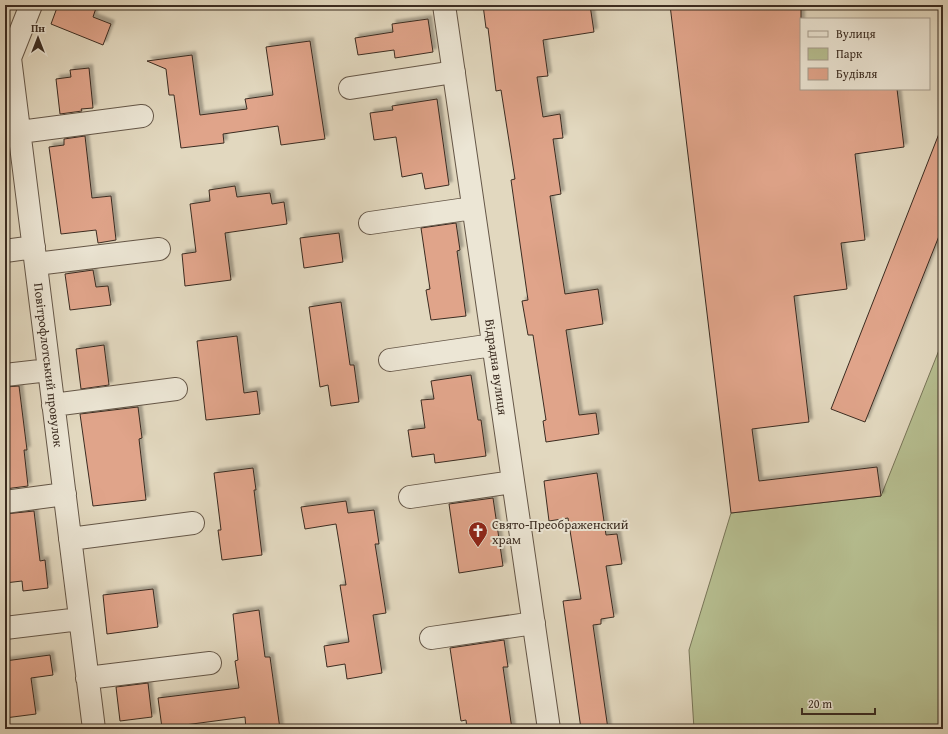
<svg xmlns="http://www.w3.org/2000/svg" width="948" height="734" font-family="'Gentium Book Plus',serif">
	<style>
		.green { fill: #b6be90; stroke: #787558 }
		.building { fill: #e0a48a; stroke: #3b2c21; filter: url(#shadow) }
		.lines { fill: none; stroke-linecap: round; stroke-linejoin: round }
		.minor-casing { stroke: #655748; stroke-width: 24 }
		.minor { stroke: #ece6d5; stroke-width: 22 }
		.labels { text-anchor: middle; stroke-width: 4; stroke-linejoin: round; paint-order: stroke }
		.street-label { font-size: 13px; fill: #3b2c21; stroke: #ece6d5 }
		.poi-label { font-size: 13px; fill: #3b2c21; stroke: #ece6d5; text-anchor: start }
	</style>
	<defs>
		<filter id="shadow"><feDropShadow dx="3.5" dy="-3.5" stdDeviation="1" flood-color="#0004"/></filter>
	</defs>
	<rect width="100%" height="100%" fill="#e2d8bf"/>
	<filter id="stains"><feTurbulence type="fractalNoise" baseFrequency=".005" numOctaves="4"/><feColorMatrix values="0 0 0 0 .2 0 0 0 0 .09 0 0 0 0 .02 0 0 0 .5 -.17"/></filter>
	<radialGradient id="worn" r=".72"><stop offset=".6" stop-color="#630" stop-opacity="0"/><stop offset="1" stop-color="#630" stop-opacity=".3"/></radialGradient>
	<path class="green" d="M 943,340 L 943,729 L 694,729 L 689,650 L 731,513 L 881,496 Z"/>
	<path class="building" d="M 58,5 L 97,5 L 93,17 L 111,24 L 103,45 L 51,24 Z
		M 483,5 L 590,5 L 594,32 L 543,40 L 548,76 L 537,77 L 543,117 L 560,114 L 563,138 L 553,139 L 561,194 L 550,196 L 565,294 L 598,289 L 603,324 L 566,330 L 579,415 L 596,413 L 599,434 L 546,442 L 543,421 L 546,420 L 533,335 L 528,335 L 522,301 L 528,300 L 511,180 L 515,179 L 501,90 L 496,91 L 488,28 L 486,28 Z
		M 670,5 L 801,5 L 801,89 L 897,89 L 904,147 L 855,154 L 865,240 L 841,243 L 847,289 L 794,296 L 809,422 L 752,429 L 759,481 L 877,467 L 881,496 L 731,513 Z
		M 428,19 L 433,52 L 395,58 L 394,50 L 358,55 L 355,38 L 393,32 L 392,24 Z
		M 310,41 L 325,139 L 281,145 L 278,126 L 223,134 L 224,143 L 181,148 L 174,95 L 169,95 L 166,69 L 147,61 L 192,55 L 200,115 L 247,109 L 245,99 L 273,95 L 266,47 Z
		M 89,68 L 93,108 L 81,109 L 82,111 L 60,114 L 56,79 L 71,77 L 70,70 Z
		M 437,99 L 449,185 L 425,189 L 422,173 L 402,177 L 396,137 L 374,140 L 370,113 L 393,110 L 392,106 Z
		M 942,126 L 943,126 L 943,226 L 865,422 L 831,409 Z
		M 85,136 L 92,198 L 111,196 L 116,240 L 98,243 L 96,230 L 61,234 L 49,147 L 64,145 L 64,139 Z
		M 235,186 L 237,197 L 270,193 L 272,204 L 284,202 L 287,224 L 225,233 L 231,280 L 185,286 L 182,254 L 196,252 L 190,204 L 210,201 L 209,190 Z
		M 456,223 L 460,250 L 457,251 L 466,316 L 431,320 L 426,290 L 430,289 L 421,228 Z
		M 339,233 L 343,262 L 304,268 L 300,238 Z
		M 93,270 L 96,287 L 108,286 L 111,305 L 70,310 L 65,274 Z
		M 341,302 L 350,365 L 354,365 L 359,402 L 331,406 L 328,385 L 320,387 L 309,307 Z
		M 237,336 L 244,393 L 257,391 L 260,414 L 206,420 L 197,341 Z
		M 104,345 L 109,385 L 81,389 L 76,349 Z
		M 471,375 L 478,420 L 481,420 L 486,456 L 435,463 L 434,454 L 412,457 L 408,430 L 425,428 L 421,400 L 434,399 L 431,381 Z
		M 19,386 L 27,450 L 24,450 L 28,486 L 5,489 L 5,387 Z
		M 138,407 L 142,438 L 139,439 L 146,500 L 93,506 L 80,414 Z
		M 253,468 L 256,490 L 254,490 L 262,555 L 222,560 L 218,530 L 221,530 L 214,473 Z
		M 597,473 L 606,535 L 617,534 L 622,564 L 606,566 L 614,617 L 601,619 L 601,624 L 593,625 L 608,729 L 581,729 L 563,601 L 581,599 L 568,518 L 549,521 L 544,481 Z
		M 493,498 L 503,566 L 459,573 L 449,504 Z
		M 346,501 L 348,513 L 374,510 L 379,544 L 375,544 L 386,613 L 373,615 L 382,673 L 347,679 L 345,664 L 327,667 L 324,646 L 349,642 L 340,585 L 346,585 L 336,524 L 305,529 L 301,507 Z
		M 34,511 L 40,561 L 45,560 L 48,588 L 23,591 L 22,581 L 5,583 L 5,514 Z
		M 153,589 L 158,627 L 107,634 L 103,595 Z
		M 259,610 L 265,657 L 270,657 L 280,729 L 246,729 L 245,717 L 162,728 L 158,698 L 239,688 L 235,661 L 238,660 L 233,614 Z
		M 504,640 L 508,667 L 503,667 L 512,729 L 467,729 L 466,720 L 461,721 L 450,648 Z
		M 50,655 L 53,675 L 31,678 L 36,714 L 5,718 L 5,661 Z
		M 148,683 L 152,717 L 120,721 L 116,687 Z"/>
	<g class="lines">
		<defs>
			<path id="minor" d="M 31,5 L 10,58 L 94,729
				M 444,5 L 549,729
				M 350,88 L 454,72
				M 20,132 L 142,116
				M 370,223 L 473,208
				M 5,251 L 34,247
				M 36,264 L 159,249
				M 390,360 L 493,345
				M 5,375 L 49,370
				M 53,405 L 176,389
				M 410,497 L 513,482
				M 5,502 L 65,494
				M 70,539 L 193,523
				M 5,628 L 80,619
				M 431,638 L 534,623
				M 87,678 L 210,663"/>
		</defs>
		<use href="#minor" class="minor-casing"/>
		<use href="#minor" class="minor"/>
	</g>
	<defs>
		<symbol id="church-pin" viewBox="-11 -11 22 30"><path d="M0 17L-7.5 6A9.5 9.5 0 1 1 7.5 6Z" fill="#8f2418" stroke="#ece6d5"/><path d="M-1.2-6h2.4v3.5h3.3v2.4h-3.3V6h-2.4V-.1h-3.3v-2.4h3.3Z" fill="#fff"/></symbol>
	</defs>
	<g fill-rule="evenodd">
		<use href="#church-pin" x="467" y="520" width="22" height="30"/>
	</g>
	<g class="labels">
		<g class="street-label">
			<text transform="translate(49 365) rotate(83)" y="5">Повітрофлотський провулок</text>
			<text transform="translate(497 367) rotate(82)" y="5">Відрадна вулиця</text>
		</g>
		<g class="poi-label">
			<text x="492" y="529">Свято-Преображенский<tspan x="492" dy="15">храм</tspan></text>
		</g>
	</g>
	<rect width="948" height="734" fill="none" stroke="#e2d8bf" stroke-width="20"/>
	<rect x="6" y="6" width="936" height="722" fill="none" stroke="#3b2c21" stroke-width="2"/>
	<rect x="10" y="10" width="928" height="714" fill="none" stroke="#3b2c21"/>
	<rect x="800" y="18" width="130" height="72" fill="#ece6d5" stroke="#a59c8d"/>
	<rect x="808" y="31" width="20" height="6" fill="#ece6d5" stroke="#a59c8d"/>
	<text x="836" y="38" font-size="12" fill="#3b2c21">Вулиця</text>
	<rect x="808" y="48" width="20" height="12" fill="#b6be90" stroke="#a59c8d"/>
	<text x="836" y="58" font-size="12" fill="#3b2c21">Парк</text>
	<rect x="808" y="68" width="20" height="12" fill="#e0a48a" stroke="#a59c8d"/>
	<text x="836" y="78" font-size="12" fill="#3b2c21">Будівля</text>
	<g transform="translate(38 38)" stroke="#ece6d5" stroke-width="3" paint-order="stroke">
	<path d="M0-3L7 15L0 10L-7 15Z" fill="#3b2c21"/>
	<text y="-6" font-size="11" font-weight="bold" text-anchor="middle" fill="#3b2c21">Пн</text>
	</g>
	<path d="M802 708v6h73v-6" fill="none" stroke="#3b2c21" stroke-width="2"/>
	<text x="808" y="708" font-size="12" fill="#3b2c21" stroke="#ece6d5" stroke-width="3" paint-order="stroke">20 m</text>
	<rect width="100%" height="100%" filter="url(#stains)"/>
	<rect width="100%" height="100%" fill="url(#worn)"/>
</svg>
